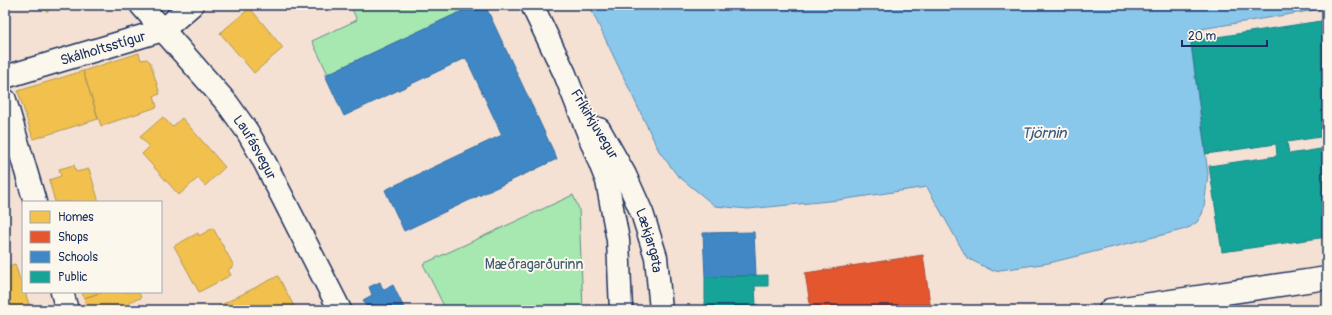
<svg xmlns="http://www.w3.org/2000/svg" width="1332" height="315" font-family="Pangolin,sans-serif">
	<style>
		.green { fill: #a7e8b0; stroke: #618c87 }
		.water { fill: #8ac8eb; stroke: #5e8bb3 }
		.homes { fill: #f2c14e; stroke: #b29553 }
		.shops { fill: #e4572e; stroke: #a84b3c }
		.schools { fill: #3f88c5; stroke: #346da6 }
		.public { fill: #17a398; stroke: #188087 }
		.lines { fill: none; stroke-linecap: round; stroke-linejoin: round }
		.minor-casing { stroke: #1b2f5e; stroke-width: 25 }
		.major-casing { stroke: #1b2f5e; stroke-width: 25 }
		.minor { stroke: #fbf7ec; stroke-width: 22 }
		.major { stroke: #fbf7ec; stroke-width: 22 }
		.labels { text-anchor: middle; stroke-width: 4; stroke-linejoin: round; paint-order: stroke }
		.street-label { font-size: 14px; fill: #1b2f5e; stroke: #fbf7ec }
		.park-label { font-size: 14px; fill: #3e5d72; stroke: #fbf7ec }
		.water-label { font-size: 15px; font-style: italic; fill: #375581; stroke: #fbf7ec }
	</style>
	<rect width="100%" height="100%" fill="#f4e1d3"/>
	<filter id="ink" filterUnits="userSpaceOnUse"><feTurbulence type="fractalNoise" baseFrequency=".025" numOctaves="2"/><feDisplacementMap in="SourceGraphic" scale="8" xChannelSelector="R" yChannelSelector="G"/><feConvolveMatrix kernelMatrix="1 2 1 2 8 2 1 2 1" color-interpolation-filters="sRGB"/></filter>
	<g filter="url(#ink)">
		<path class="green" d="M 350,5 L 475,5 L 328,74 L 312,41 L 357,20 Z
			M 573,195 L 579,209 L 583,310 L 446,310 L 423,264 Z"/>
		<path class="water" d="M 589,5 L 1327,5 L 1327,8 L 1189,31 L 1208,174 L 1204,207 L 1202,214 L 1197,222 L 1190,227 L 1182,230 L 1049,263 L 993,271 L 967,258 L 927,187 L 839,200 L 748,209 L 715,206 L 677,175 L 659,151 Z"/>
		<path class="homes" d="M 40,5 L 55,5 L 47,12 Z
			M 250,8 L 283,48 L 254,73 L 220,33 Z
			M 139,53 L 141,60 L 147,59 L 150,62 L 160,94 L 154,96 L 157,107 L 101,126 L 83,71 Z
			M 83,71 L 98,119 L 33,139 L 18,91 Z
			M 163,117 L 172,127 L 182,118 L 225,167 L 205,186 L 198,178 L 179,195 L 142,154 L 149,147 L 140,137 Z
			M 74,165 L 76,172 L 89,169 L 99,202 L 55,202 L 49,180 L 61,176 L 59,169 Z
			M 213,228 L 234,266 L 228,270 L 231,275 L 199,292 L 174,246 L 198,233 L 199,236 Z
			M 15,264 L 21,283 L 22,282 L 23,284 L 23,292 L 25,292 L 30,307 L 22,310 L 5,310 L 5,267 Z
			M 278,276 L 296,310 L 221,310 L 219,306 Z
			M 82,292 L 103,292 L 84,298 Z
			M 103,292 L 139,292 L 141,298 L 129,302 L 131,310 L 87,310 L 84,298 Z"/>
		<path class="shops" d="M 923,255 L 931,310 L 811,310 L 805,273 Z"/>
		<path class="schools" d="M 475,5 L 485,5 L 557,159 L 404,231 L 385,190 L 502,135 L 466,58 L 344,116 L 325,75 Z
			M 754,232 L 756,275 L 705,277 L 703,233 Z
			M 380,282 L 383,290 L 393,285 L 405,310 L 368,310 L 363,300 L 372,295 L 369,287 Z"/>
		<path class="public" d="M 1327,20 L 1327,136 L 1287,142 L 1289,154 L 1327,148 L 1327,237 L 1222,252 L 1209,166 L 1277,156 L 1276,144 L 1206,154 L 1191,41 Z
			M 768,275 L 768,286 L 755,286 L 756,305 L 758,305 L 759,310 L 705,310 L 705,277 Z"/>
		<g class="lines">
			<defs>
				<g id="minor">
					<path id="s1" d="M 141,5 L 227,103 L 247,131 L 262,157 L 340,310"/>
					<path id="s2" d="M 5,77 L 163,30 L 192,5"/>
					<path d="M 5,100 L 35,202"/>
					<path d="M 62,292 L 67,310"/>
					<path d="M 1110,310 L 1327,278"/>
				</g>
				<g id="major">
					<path d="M 532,5 L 565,74 L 607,181 L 618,240 L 621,310"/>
					<path id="s3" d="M 599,129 L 625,175 L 642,213 L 656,257 L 661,310"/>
				</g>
			</defs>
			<use href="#minor" class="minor-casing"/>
			<use href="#major" class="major-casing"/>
			<use href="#minor" class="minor"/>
			<use href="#major" class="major"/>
		</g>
	</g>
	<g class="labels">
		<g class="street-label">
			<text dy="5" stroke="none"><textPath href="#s2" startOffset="102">Skálholtsstígur</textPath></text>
			<text transform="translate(595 124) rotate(59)" y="5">Fríkirkjuvegur</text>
			<text dy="5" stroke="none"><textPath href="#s1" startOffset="183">Laufásvegur</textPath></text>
			<text dy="5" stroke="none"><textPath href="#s3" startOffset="123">Lækjargata</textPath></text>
		</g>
		<g class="park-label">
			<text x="534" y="269">Mæðragarðurinn</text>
		</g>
		<g class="water-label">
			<text x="1044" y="138">Tjörnin</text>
		</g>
	</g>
	<rect width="1332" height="315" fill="none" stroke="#fbf7ec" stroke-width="20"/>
	<rect x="10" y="10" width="1312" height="295" fill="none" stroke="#1b2f5e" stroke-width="1.5" filter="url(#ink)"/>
	<rect x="22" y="201" width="140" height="92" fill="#fbf7ec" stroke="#a1a7b3"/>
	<rect x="30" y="211" width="20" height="12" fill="#f2c14e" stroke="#a1a7b3"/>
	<text x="58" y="221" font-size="12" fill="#1b2f5e">Homes</text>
	<rect x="30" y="231" width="20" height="12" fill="#e4572e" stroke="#a1a7b3"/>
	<text x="58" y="241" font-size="12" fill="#1b2f5e">Shops</text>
	<rect x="30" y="251" width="20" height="12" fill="#3f88c5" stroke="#a1a7b3"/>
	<text x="58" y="261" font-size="12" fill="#1b2f5e">Schools</text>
	<rect x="30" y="271" width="20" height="12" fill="#17a398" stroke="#a1a7b3"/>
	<text x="58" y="281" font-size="12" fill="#1b2f5e">Public</text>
	<path d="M1182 40v6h85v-6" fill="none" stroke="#1b2f5e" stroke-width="2"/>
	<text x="1188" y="40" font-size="12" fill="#1b2f5e" stroke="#fbf7ec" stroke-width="3" paint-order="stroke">20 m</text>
</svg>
